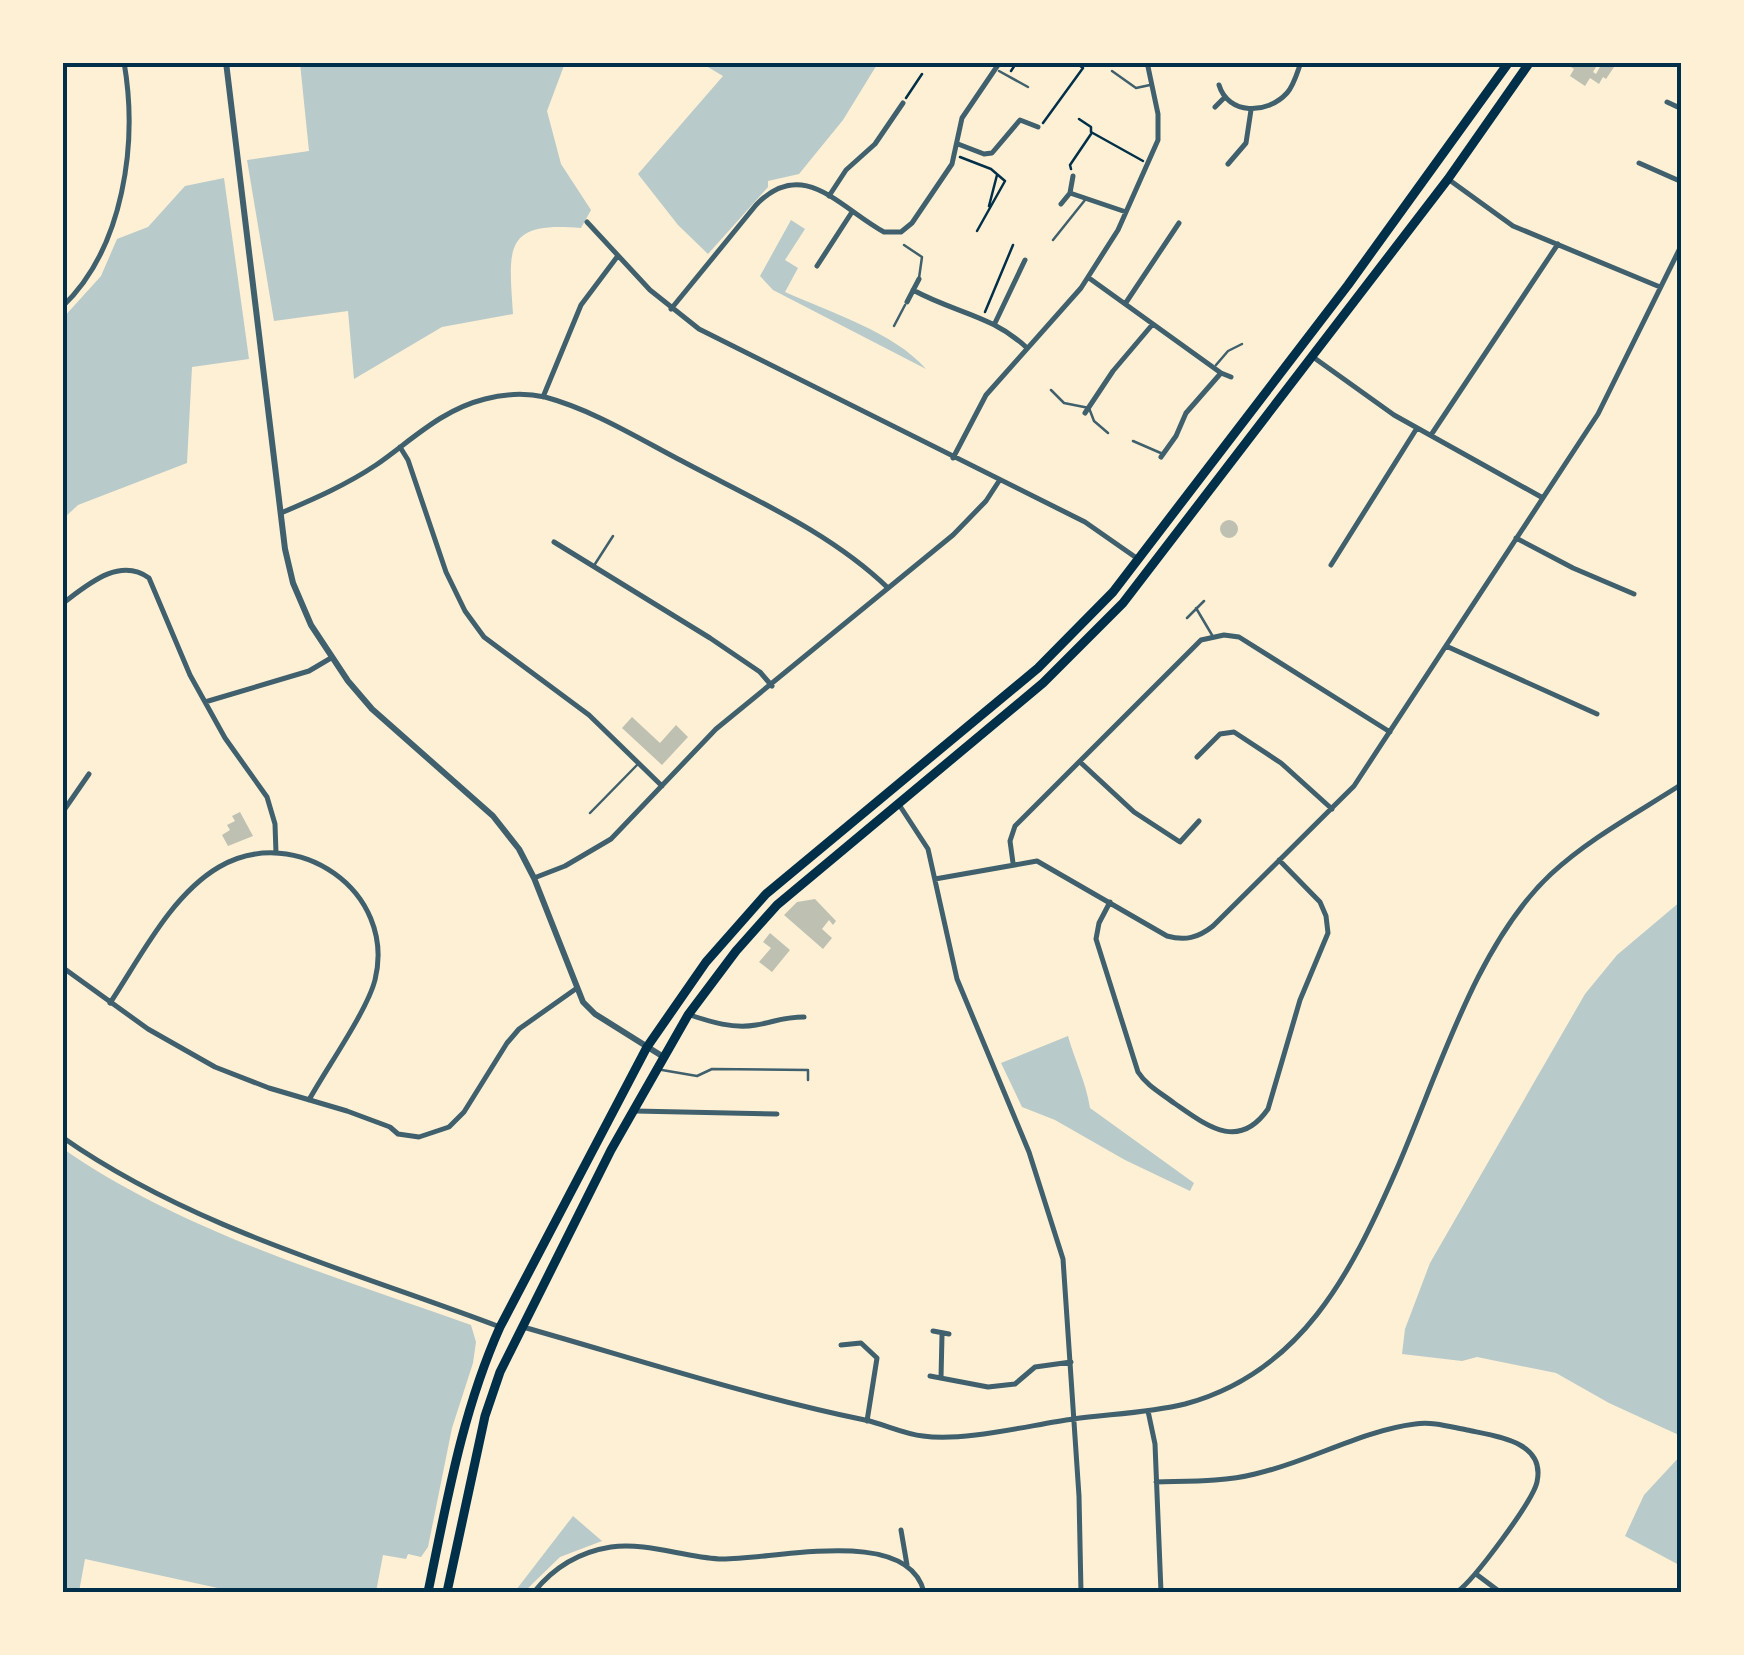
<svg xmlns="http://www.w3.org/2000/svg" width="1744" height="1655" font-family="'Fira Sans',sans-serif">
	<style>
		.green { fill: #b9caca }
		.building { fill: #bec0b2 }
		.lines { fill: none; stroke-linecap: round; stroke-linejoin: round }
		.path { stroke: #003049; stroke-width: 2.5 }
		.service { stroke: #3f606c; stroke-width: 2.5 }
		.minor { stroke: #3f606c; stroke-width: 5 }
		.tertiary { stroke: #3f606c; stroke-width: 6 }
		.trunk { stroke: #003049; stroke-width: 9 }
		.neatline { fill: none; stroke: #003049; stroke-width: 4 }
	</style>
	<rect width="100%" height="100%" fill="#fdf0d5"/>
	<path class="green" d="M 300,63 L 565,63 L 547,111 L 561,164 L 591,210 L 581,228 C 502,221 509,249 513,314 L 442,327 L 354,379 L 348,311 L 274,321 L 247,160 L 309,151 Z
		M 701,63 L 878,63 L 843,120 L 799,174 L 768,181 L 768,187 L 708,254 L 678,225 L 638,174 L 723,76 Z
		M 224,178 L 249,359 L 192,367 L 187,463 L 78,505 L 63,519 L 63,318 L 101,276 L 117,239 L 148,227 L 185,186 Z
		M 791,220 L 805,229 L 785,260 L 798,268 L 785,292 C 829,312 894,332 926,369 L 773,290 L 760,276 Z
		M 1681,901 L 1681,1436 L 1609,1403 L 1556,1373 L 1477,1357 L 1462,1361 L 1402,1354 L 1405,1329 L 1430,1263 L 1585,994 L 1617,955 Z
		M 1068,1036 C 1075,1061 1086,1082 1090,1108 L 1194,1183 L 1190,1191 L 1125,1160 L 1055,1120 L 1022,1107 L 1001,1063 Z
		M 62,1148 C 184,1233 332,1275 471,1325 L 476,1342 L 473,1363 L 452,1428 L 428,1547 L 421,1557 L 408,1554 L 406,1559 L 383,1555 L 376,1592 L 236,1592 L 85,1559 L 79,1592 L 63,1592 Z
		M 1681,1455 L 1681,1566 L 1625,1536 L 1644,1495 Z
		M 573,1516 L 602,1541 L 560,1557 L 524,1592 L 516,1590 Z"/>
	<path class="building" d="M 1563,62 L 1599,62 L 1593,72 L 1596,74 L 1602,63 L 1614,67 L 1606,79 L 1603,77 L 1599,84 L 1590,78 L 1585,86 L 1570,76 L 1574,69 Z
		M1220 529a9 9 0 1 1 18 0a9 9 0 1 1-18 0Z
		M 632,717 L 660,743 L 676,725 L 688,737 L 662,765 L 622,728 Z
		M 240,812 L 253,836 L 228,846 L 222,835 L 230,830 L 227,825 L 235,821 L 232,816 Z
		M 815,899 L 836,921 L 833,925 L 829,920 L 822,929 L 832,938 L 823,949 L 784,915 L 797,902 Z
		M 770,933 L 790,950 L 772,972 L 759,962 L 771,948 L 763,942 Z"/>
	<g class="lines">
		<path class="path" d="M 1011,71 L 1017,62
			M 906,98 L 922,74
			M 1079,119 L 1091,127 L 1091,132 L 1143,161
			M 1043,123 L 1083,68 L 1075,62
			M 960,157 L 991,169 L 1005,181 L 977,231
			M 1071,169 L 1070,165 L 1091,134
			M 989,206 L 997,175
			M 985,312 L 1013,245"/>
		<path class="service" d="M 999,71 L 1028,87
			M 1112,71 L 1136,88 L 1150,85
			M 1053,240 L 1085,200
			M 904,245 L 922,257 L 919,278
			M 894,326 L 905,305
			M 1216,365 L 1228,351 L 1242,344
			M 1051,390 L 1064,403 L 1089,408 L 1094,421 L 1108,433
			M 1133,441 L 1163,454
			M 595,564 L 613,536
			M 1196,608 L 1212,635
			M 1187,618 L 1204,601
			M 590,813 L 638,764
			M 662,1070 L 697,1076 L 712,1069 L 808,1070 L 808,1080"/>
		<path class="minor" d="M 1219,85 C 1228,115 1267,115 1287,93 C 1294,85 1297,73 1301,62
			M 1667,102 L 1682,109
			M 1215,107 L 1223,99
			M 958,144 L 984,154 L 992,153 L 1020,120 L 1038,127
			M 1639,163 L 1682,182
			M 1228,164 L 1246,143 L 1251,110
			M 1448,179 L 1513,226 L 1660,287
			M 1070,193 L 1126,212
			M 829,196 L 846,170 L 875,144 L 903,103
			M 1061,204 L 1070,193 L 1073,176
			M 587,222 L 650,290 L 699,329 L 1085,522 L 1138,559
			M 817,266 L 852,212
			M 1089,278 L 1221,373 L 1186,413 L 1176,436 L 1161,457
			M 913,290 C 955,313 992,315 1027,348
			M 907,302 L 919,279
			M 1125,304 L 1179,223
			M 62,307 C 124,248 138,143 124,62
			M 671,309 L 756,205 C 803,156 840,208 884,232 L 901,232 L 912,223 L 952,164 L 962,118 L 1000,62
			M 995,323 L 1025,260
			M 1313,357 L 1394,415 L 1543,498
			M 1221,373 L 1231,377
			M 543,397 L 581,305 L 617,257
			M 1085,413 L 1113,371 L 1152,325
			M 1431,435 L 1558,244
			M 400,447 L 408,460 L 446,572 L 465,611 L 484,637 L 589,715 L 662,786
			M 953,458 L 986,395 L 1081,288 L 1118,230 L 1158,140 L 1158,114 L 1147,62
			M 281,513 C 314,499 346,485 376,465 C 412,440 441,410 485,399 C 504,394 526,393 545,397 C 593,410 638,438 682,461 C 753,499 830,532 888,588
			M 1516,538 L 1573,568 L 1634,594
			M 554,542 L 710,638 L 760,672 L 772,686
			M 1331,565 L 1417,428
			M 62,604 C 86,586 119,556 149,578 L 190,675 L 225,738 L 267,797 L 275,824 L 276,853
			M 1446,646 L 1597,714
			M 205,702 L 309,671 L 331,658
			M 1197,757 L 1220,734 L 1234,732 L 1281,763 L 1332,809
			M 1080,762 L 1134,812 L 1180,842 L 1199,821
			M 898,803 L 928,849 L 957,979 L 1029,1152 L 1063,1259 L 1079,1496 L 1081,1592
			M 62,813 L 89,774
			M 1013,863 L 1010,841 L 1015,826 L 1201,640 L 1224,635 L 1239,637 L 1390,732
			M 534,878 L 565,866 L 611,839 L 716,729 L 953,535 L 986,501 L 999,481
			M 935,879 L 1037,861 L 1167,936 C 1185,941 1198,938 1213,926 L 1354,786 L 1598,414 L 1682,244
			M 1110,902 L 1099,923 L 1096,939 L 1138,1072 C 1147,1086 1161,1093 1174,1103 C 1206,1125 1238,1152 1268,1109 L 1300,1000 L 1328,933 L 1326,916 L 1320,902 L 1279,860
			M 62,967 L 148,1029 L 215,1067 L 269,1088 L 347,1111 L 390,1127 L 398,1134 L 419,1137 L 449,1127 L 464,1112 L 507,1043 L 519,1029 L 577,988
			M 110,1003 C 140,958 171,895 219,867 C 296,822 397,891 375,980 C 367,1011 326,1069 309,1100
			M 690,1015 C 711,1022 733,1029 756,1025 C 775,1022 782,1017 804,1017
			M 635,1111 L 777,1114
			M 62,1137 C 193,1229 353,1271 500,1327
			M 523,1327 C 636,1359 749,1396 865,1420 C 884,1424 904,1434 923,1436 C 964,1442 1030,1425 1073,1419 C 1110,1414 1148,1413 1185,1404 C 1301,1373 1351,1273 1395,1173 C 1437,1078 1475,945 1551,874 C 1590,838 1637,813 1682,784
			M 933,1331 L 949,1334
			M 841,1345 L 861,1343 L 877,1358 L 867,1421
			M 930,1376 L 988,1387 L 1015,1384 L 1035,1367 L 1071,1362
			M 941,1378 L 942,1335
			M 1148,1411 L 1155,1444 L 1161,1592
			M 1156,1482 C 1189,1481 1223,1482 1255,1474 C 1309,1462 1360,1431 1415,1424 C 1432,1421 1451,1427 1467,1430 C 1495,1436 1546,1441 1537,1482 C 1533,1501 1474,1580 1457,1592
			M 901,1530 L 907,1565
			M 1476,1574 L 1500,1592
			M 534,1592 C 554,1567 579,1552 611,1547 C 646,1542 683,1557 719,1559 C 770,1561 907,1524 924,1592"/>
		<path class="tertiary" d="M 226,62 L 285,549 L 293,583 L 311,625 L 348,681 L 372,709 L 493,816 L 519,849 L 534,878 L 583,1002 L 595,1014 L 662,1056"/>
		<path class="trunk" d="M 428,1592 C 447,1501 462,1412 500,1327 L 647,1047 L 706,962 L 766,894 L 1038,668 L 1113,592 L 1348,285 L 1509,62
			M 447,1592 L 485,1416 L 500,1372 L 611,1150 L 688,1015 L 736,951 L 777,905 L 1043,683 L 1123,603 L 1448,179 L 1530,62"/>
	</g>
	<rect width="1744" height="1655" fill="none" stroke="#fdf0d5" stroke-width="130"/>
	<rect x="65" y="65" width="1614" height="1525" class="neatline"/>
</svg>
